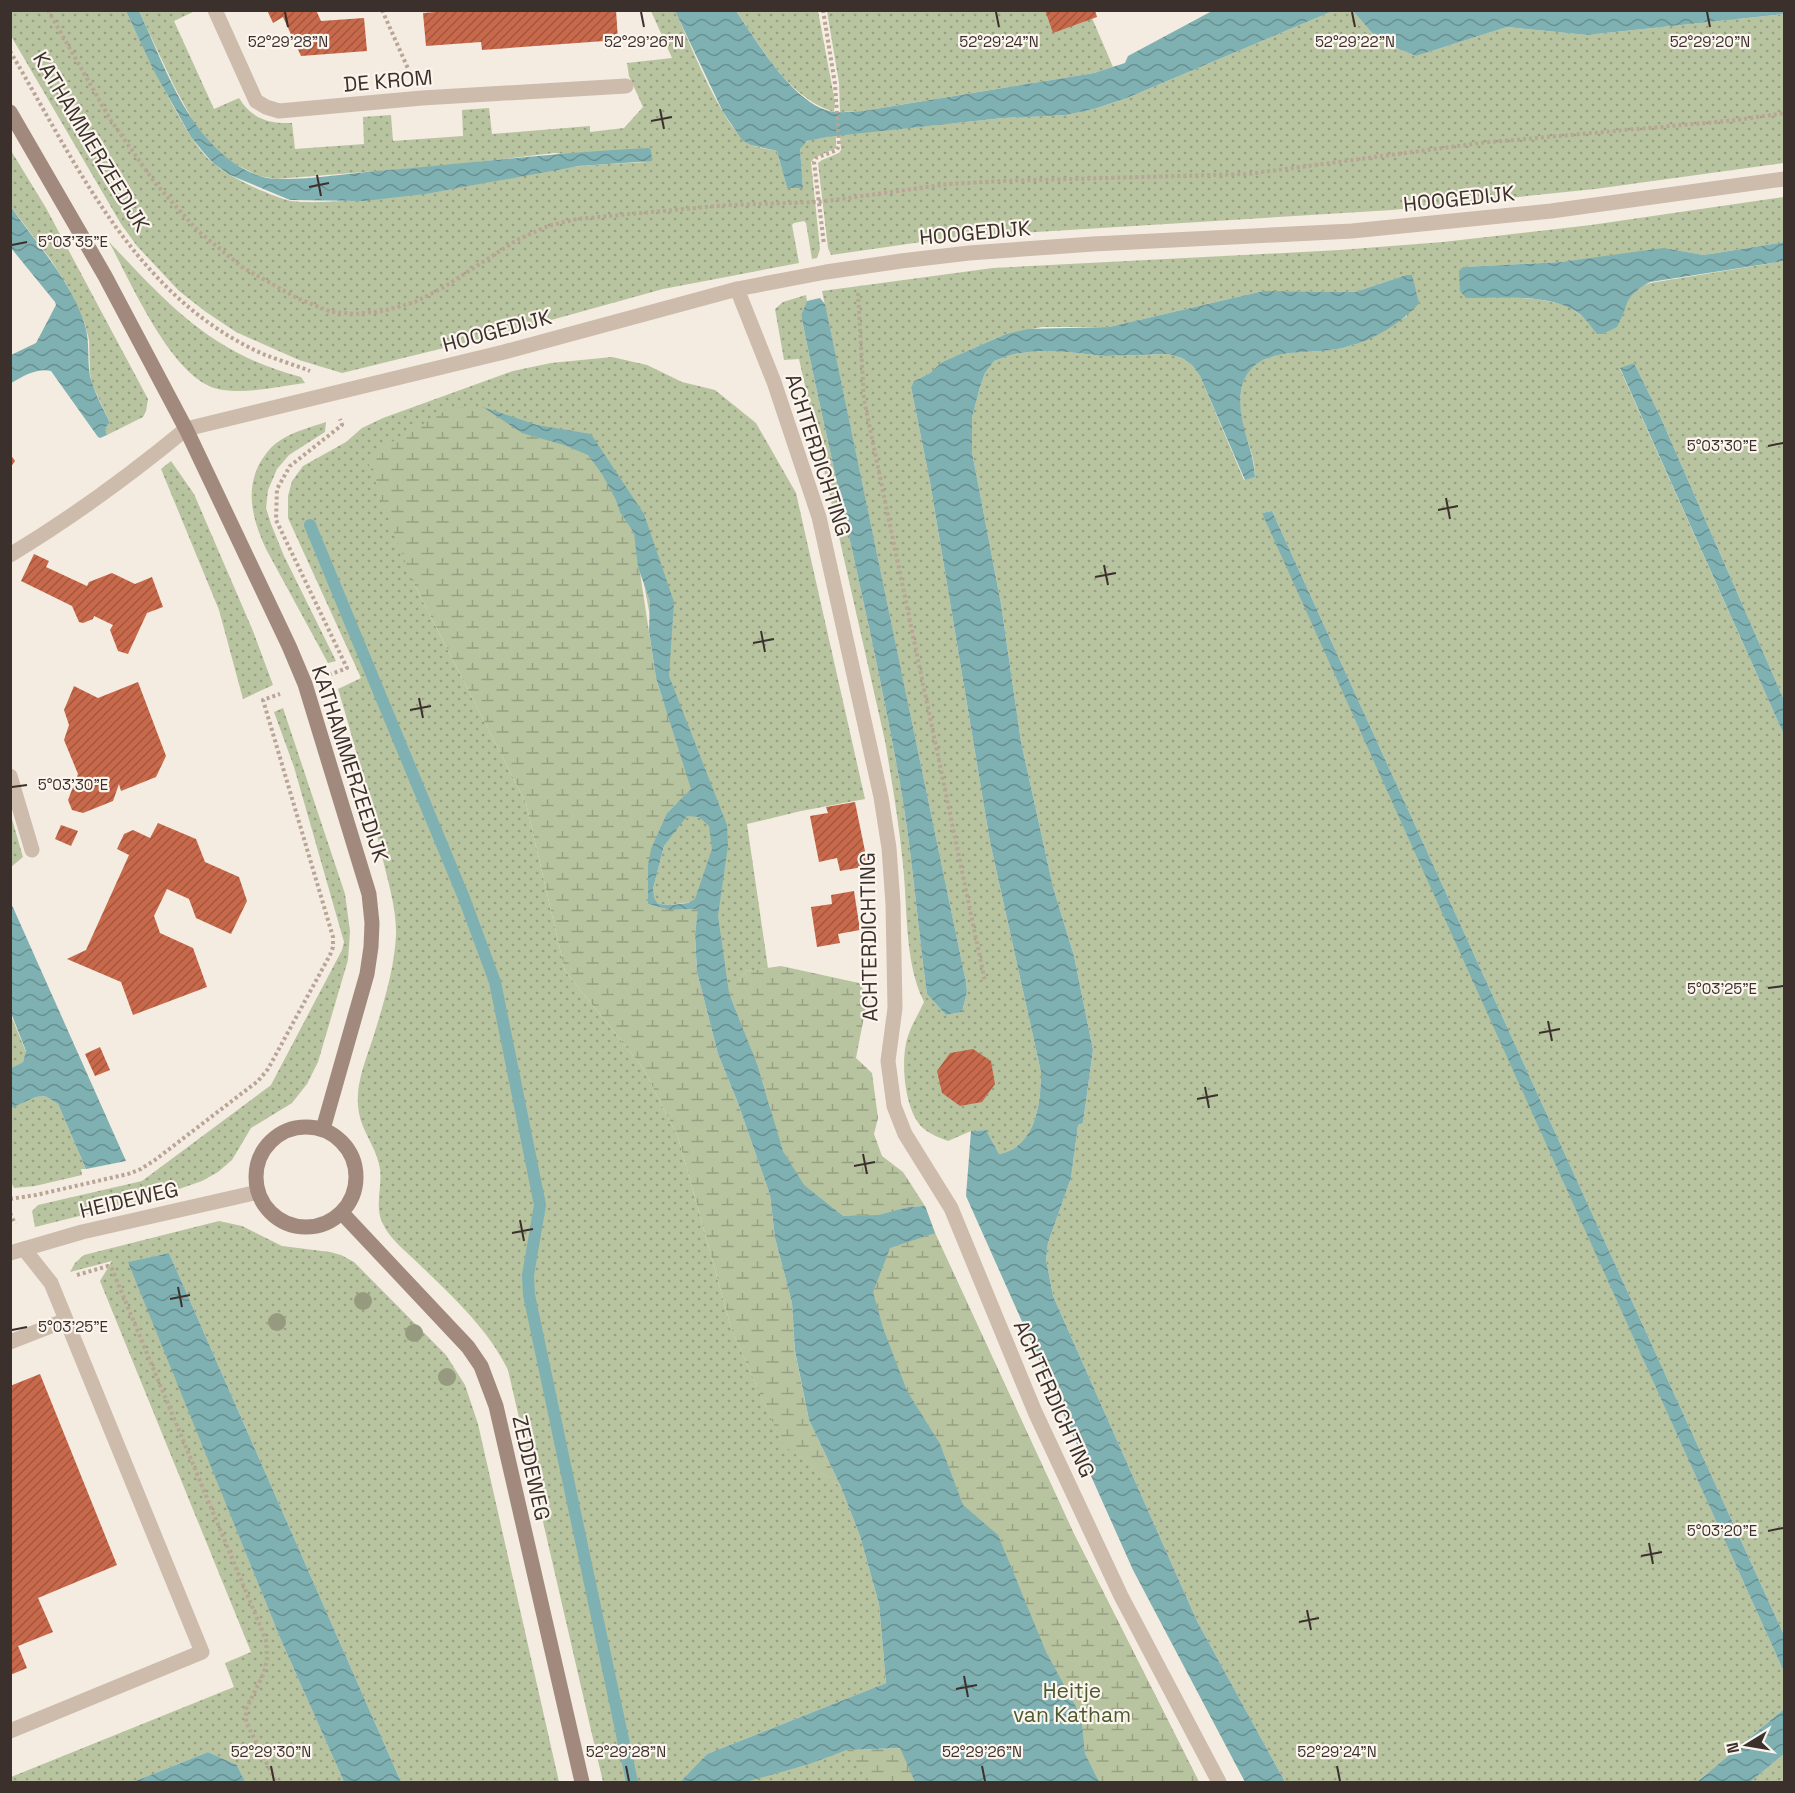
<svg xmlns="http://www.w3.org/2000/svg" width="1795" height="1793" font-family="'Space Grotesk',sans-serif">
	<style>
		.grass { fill: url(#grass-dots) }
		.wetland { fill: url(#wetland-marsh) }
		.water { fill: url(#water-waves); fill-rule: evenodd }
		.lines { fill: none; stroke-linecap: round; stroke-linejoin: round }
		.stream { stroke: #7fb0b2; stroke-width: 12 }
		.building { fill: url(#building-hatch) }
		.path { stroke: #b9a596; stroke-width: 4; stroke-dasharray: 3 3; stroke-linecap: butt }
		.service { stroke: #cdbbac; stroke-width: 15 }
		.minor { stroke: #cdbbac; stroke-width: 15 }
		.tertiary { stroke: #cdbbac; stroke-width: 15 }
		.secondary { stroke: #a18a7d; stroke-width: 15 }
		.tree { fill: #969b7f }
		.ticks { fill: none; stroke: #3b302b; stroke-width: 2 }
		.labels { text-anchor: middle; stroke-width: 4.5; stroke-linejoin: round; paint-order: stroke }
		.street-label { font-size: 21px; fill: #3b302b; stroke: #fbf5ee }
		.park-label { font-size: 21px; fill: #4a5a2e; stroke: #fbf5ee }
		.ticks-label { font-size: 15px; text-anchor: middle; fill: #3b302b; stroke: #fbf5ee; stroke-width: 4.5; stroke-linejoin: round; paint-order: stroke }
	</style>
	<defs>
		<pattern id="grass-dots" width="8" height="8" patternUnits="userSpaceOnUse" patternTransform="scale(1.5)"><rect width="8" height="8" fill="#b8c4a0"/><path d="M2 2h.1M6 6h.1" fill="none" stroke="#97a083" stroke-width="1.8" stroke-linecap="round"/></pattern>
		<pattern id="wetland-marsh" width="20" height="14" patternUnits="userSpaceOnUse" patternTransform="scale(1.5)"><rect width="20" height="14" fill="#b8c4a0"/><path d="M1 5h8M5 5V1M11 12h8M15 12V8" fill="none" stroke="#97a083"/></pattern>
		<pattern id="water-waves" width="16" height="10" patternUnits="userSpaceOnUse" patternTransform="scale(1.5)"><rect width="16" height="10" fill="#7fb0b2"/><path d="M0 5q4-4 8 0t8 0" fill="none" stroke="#699091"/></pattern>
		<pattern id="building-hatch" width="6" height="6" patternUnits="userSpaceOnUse" patternTransform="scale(1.5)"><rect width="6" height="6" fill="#c8694b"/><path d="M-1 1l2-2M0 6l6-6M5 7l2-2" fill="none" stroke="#a4573f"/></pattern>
	</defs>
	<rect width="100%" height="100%" fill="#f4ebe1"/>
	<path class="grass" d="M 10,11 L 126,11 C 141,42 156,74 172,104 C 184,125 195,148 214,164 C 229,177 272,197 291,201 C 307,203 325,202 341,201 C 407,199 470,186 534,173 C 572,165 609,164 647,162 L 554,153 L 443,166 L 301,177 L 276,179 L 259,176 L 235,164 L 222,154 L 208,142 L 198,130 L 174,86 L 139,11 L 195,11 L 174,21 L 214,109 L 239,98 C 252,119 269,124 292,123 L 295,149 L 364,144 L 363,117 L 391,115 L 393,141 L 463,136 L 462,110 L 489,108 L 492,134 L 590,126 L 590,132 L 624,128 L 643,107 L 629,76 L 627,63 L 672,58 L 651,11 L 675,11 C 690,42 722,128 750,144 C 757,148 769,149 777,151 L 787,188 L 803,188 L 800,149 C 806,137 824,137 836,135 L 836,148 L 814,158 L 811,162 L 820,249 L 817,258 L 812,259 L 806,223 L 804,221 L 794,223 L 792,225 L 799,263 L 663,289 L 501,334 L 342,373 L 299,360 L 236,332 L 206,312 L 179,291 L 137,246 L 121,224 L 11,36 Z
		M 736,11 L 818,11 L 835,102 L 834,112 C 787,97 763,49 736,11 Z
		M 827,11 L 1089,11 L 1113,67 L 1094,73 L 863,111 L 840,112 L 839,83 Z
		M 1333,11 L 1353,11 L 1379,41 L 1416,56 L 1507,27 L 1587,35 L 1784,14 L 1784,163 L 1595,189 L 1392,210 L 956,237 L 831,255 L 828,248 L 818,163 L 822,160 L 839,153 L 841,150 L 840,135 L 1003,118 L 1065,115 L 1094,109 L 1127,98 Z
		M 10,149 L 46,208 L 148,399 L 146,411 L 143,417 L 107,435 L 105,428 L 110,423 L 92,384 L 90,373 L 89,340 L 85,324 L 68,287 L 51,260 L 11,207 Z
		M 1784,197 L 1784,242 L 1704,255 L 1673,250 L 1561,262 L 1463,267 L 1503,297 L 1537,299 L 1566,305 L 1586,319 L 1598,334 C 1619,333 1621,310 1631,296 C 1636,289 1642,286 1650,283 L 1784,261 L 1784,700 L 1660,416 L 1634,363 L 1620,369 L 1784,735 L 1784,1635 L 1272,511 L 1263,513 L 1784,1672 L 1784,1709 L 1697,1782 L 1285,1782 L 1197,1621 L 1053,1296 L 1046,1259 L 1048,1243 L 1071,1178 L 1078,1125 L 1083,1123 L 1093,1050 L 1074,956 L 1053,887 L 1021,742 L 1001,604 L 972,452 L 972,418 L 980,387 L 985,373 L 994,361 L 1014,354 L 1037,351 L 1067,352 L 1105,356 L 1168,354 L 1182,358 L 1192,365 L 1200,376 L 1244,480 L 1255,477 C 1256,453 1240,430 1240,405 C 1240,337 1305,359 1346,347 C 1368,341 1387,328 1407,316 L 1406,275 L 1355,292 L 1263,291 L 1109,327 L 1042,327 L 1006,334 L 942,362 L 930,373 L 914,381 L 911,387 L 930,482 L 990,842 L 1041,1072 C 1041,1103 1036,1147 999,1154 L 986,1130 L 971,1131 L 948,1141 C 940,1138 930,1134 923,1128 C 904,1111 900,1059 908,1036 C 912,1024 919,1013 924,1002 C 904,961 908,910 903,865 C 899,823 892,782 885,741 L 799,359 L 784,360 L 775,309 L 783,302 L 806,295 L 807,301 L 801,315 C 832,469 871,622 899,778 C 912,849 917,922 927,994 L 946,1015 L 962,1012 L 967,992 L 966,982 L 822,291 L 993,268 L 1340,250 L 1443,242 L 1591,225 Z
		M 109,242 C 170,306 212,354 301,377 L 305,383 C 278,386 246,395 218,389 C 172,379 131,282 109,242 Z
		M 612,357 L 647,365 L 682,382 L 715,390 L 756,423 L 796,493 L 865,799 L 801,811 L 747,824 L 768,968 L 746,971 L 729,994 L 758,1065 L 770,1109 L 843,1216 L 925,1206 L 935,1233 L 1074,1534 L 1199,1782 L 1020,1782 L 690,902 L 671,905 L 658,904 L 653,898 L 653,889 L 664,846 L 680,824 L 658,661 L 641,567 L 412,580 L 526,803 L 565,971 L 643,1068 L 678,1137 L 732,1331 L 783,1444 L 841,1487 L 860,1536 L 879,1604 L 886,1683 L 707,1754 L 680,1782 L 603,1782 L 508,1370 C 488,1329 454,1298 421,1266 C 408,1253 389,1239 382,1222 C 374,1204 384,1183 379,1164 C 375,1146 362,1131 359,1113 C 354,1088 365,1062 373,1038 C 383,1005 394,971 396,936 C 397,910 388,882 382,856 C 369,800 355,744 338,689 L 361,678 L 288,518 L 288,496 L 292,481 L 303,466 L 346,442 L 362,428 L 383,418 L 513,371 L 551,363 Z
		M 326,422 L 325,432 L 289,455 L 277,469 L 268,490 L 266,508 L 271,524 L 284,556 L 336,661 L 328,663 L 266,549 C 253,521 244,490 261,461 C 265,455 270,448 275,444 C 291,432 308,428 326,422 Z
		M 171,461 L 194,494 L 253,631 L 273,685 L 243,699 L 219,610 L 161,469 Z
		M 283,708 L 345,894 L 350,931 L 348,960 L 318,1062 L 307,1084 L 292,1103 L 251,1128 L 232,1160 L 218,1172 L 202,1181 L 156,1197 L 35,1227 L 32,1211 L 38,1205 L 142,1181 L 271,1085 L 342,950 L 344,942 L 294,767 L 274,712 Z
		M 11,816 L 23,857 L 11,867 L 10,867 Z
		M 10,1013 L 26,1052 L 23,1062 L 11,1068 Z
		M 45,1096 L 58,1104 L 86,1169 L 81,1169 L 82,1175 L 35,1186 L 14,1188 L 10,1180 L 10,1108 L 36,1097 Z
		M 219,1221 L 242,1226 L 282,1246 L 330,1252 L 341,1255 L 354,1262 L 446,1355 L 465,1385 L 478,1424 L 559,1782 L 401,1782 L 169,1253 L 129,1262 L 281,1640 L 344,1782 L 245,1782 L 237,1765 L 208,1752 L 133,1782 L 11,1782 L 11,1777 L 234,1687 L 225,1663 L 251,1652 L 100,1281 L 112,1261 L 70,1272 L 75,1263 L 84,1255 Z
		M 847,1750 L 918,1782 L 746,1782 Z
		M 1784,1754 L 1784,1782 L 1750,1782 Z"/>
	<path class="wetland" d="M 483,407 L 522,433 L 564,445 L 589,455 L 602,474 L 616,500 L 620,512 L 634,533 L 656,678 L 691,789 L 667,813 L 648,904 L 670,910 L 698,909 L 695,934 L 697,972 L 718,1054 L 738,1103 L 770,1195 L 775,1238 L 792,1303 L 795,1352 L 809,1420 L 841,1487 L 783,1445 L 732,1331 L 678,1137 L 643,1068 L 565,971 L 526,803 L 412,580 L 366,457 L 450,408 Z
		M 781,966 L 859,983 L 868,996 L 856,1058 L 872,1073 L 878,1118 L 874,1134 L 882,1156 L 903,1172 L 925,1206 L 908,1207 L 879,1215 L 843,1216 L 804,1185 L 783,1151 L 757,1064 L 729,993 L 746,971 Z
		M 935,1233 L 1074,1534 L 1199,1782 L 1099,1782 L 1085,1754 L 1081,1716 L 1046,1652 L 998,1535 L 963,1505 L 940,1444 L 907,1391 L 883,1328 L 873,1292 L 890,1248 Z
		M 901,1748 L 918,1782 L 870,1782 L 847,1750 Z"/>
	<path class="water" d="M 1784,10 L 1784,14 L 1587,35 L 1507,27 L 1416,56 L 1379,41 L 1353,11 Z
		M 126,11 L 139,11 C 164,64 184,128 234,163 C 247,172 261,178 276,179 C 309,180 343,174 376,171 C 467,164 557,152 649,148 L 651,150 L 652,161 L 579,166 L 425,194 L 364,201 L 290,200 L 230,175 L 214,164 L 204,153 L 191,137 L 154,71 Z
		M 675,11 L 736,11 C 757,41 795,108 835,112 C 844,113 854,111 863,111 L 1094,73 L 1125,63 L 1128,56 L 1212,11 L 1333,11 L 1127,98 L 1094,109 L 1066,115 L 1003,118 L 826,137 L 807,141 L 800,149 L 803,188 L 787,188 L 777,151 L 751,145 L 742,140 L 738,134 L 723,112 Z
		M 11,207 C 38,246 70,279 85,325 C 90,342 87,359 90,376 C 94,392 103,408 110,423 L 105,428 L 107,435 L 100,438 L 98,437 L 51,371 C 36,368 24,376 11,383 L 11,355 L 36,343 L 56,305 L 55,302 L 11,248 Z
		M 1784,242 L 1784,261 L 1650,282 C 1622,297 1630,304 1617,327 L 1603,334 L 1597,334 C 1591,327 1586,318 1578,313 C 1552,293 1498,298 1466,298 L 1460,291 L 1459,271 L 1463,267 L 1561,262 L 1663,248 L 1704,255 Z
		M 1406,275 L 1412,275 L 1419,303 C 1401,324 1373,340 1346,347 C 1310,358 1251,340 1241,391 C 1236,421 1254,448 1255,477 L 1245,480 L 1200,376 L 1192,365 L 1182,358 L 1168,354 L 1105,356 L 1067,352 L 1037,351 L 1014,354 L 994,361 L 985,373 L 980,387 L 972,418 L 972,452 L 1001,604 L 1021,742 L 1053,887 L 1074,956 L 1093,1050 L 1083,1123 L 1078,1125 L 1071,1178 L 1048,1243 L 1046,1259 L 1053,1296 L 1197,1621 L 1285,1782 L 1245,1782 L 1133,1570 L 966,1196 L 971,1131 L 986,1130 L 999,1154 C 1036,1147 1041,1103 1041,1072 L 990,842 L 930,482 L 911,387 L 914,381 L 930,373 L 942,362 L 1006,334 L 1028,329 L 1109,327 L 1263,291 L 1355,292 Z
		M 820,298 L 825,304 L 966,982 L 967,992 L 962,1012 L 946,1015 L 927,994 C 917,922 912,849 899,778 C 871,622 832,469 801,315 L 807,301 Z
		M 1634,363 L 1660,416 L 1784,700 L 1784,735 L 1620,368 Z
		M 483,407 L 537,425 L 591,434 L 644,514 L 674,602 L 669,676 L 727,825 L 728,845 L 718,916 L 729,993 L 757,1064 L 783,1151 L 804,1185 L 843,1216 L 879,1215 L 908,1207 L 925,1206 L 935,1233 L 890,1248 L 873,1292 L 883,1328 L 907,1391 L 940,1444 L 963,1505 L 998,1535 L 1046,1652 L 1081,1716 L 1085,1754 L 1099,1782 L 915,1782 L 900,1748 L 847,1750 L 809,1764 L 746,1782 L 680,1782 L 707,1754 L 886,1683 L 879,1604 L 860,1536 L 841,1487 L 809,1420 L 795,1351 L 792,1303 L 775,1238 L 770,1195 L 738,1103 L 718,1054 L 697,972 L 695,934 L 698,909 L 670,910 L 648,904 L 648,865 L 651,849 L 667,813 L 691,789 L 656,678 L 649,631 L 650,601 L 638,567 L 634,533 L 620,512 L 616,500 L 602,474 L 588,455 L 564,445 L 522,433 ZM 687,816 L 699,817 L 709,826 L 712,849 L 695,899 L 688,903 L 671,905 L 658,904 L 654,898 L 653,889 L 664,846 Z
		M 1272,511 L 1784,1635 L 1784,1672 L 1262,513 Z
		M 11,903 L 126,1161 L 86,1169 L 58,1104 L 45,1096 L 36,1097 L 11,1108 L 11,1068 L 23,1062 L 26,1051 L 11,1013 Z
		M 169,1253 L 401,1782 L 344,1782 L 281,1640 L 128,1262 Z
		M 1784,1709 L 1784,1754 L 1750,1782 L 1697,1782 Z
		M 208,1752 L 237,1765 L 245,1782 L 133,1782 Z"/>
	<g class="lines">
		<path class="stream" d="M 310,525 L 464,898 L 495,982 L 540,1205 L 528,1275 L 529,1295 L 632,1782"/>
	</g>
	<path class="building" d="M 267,10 L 316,10 L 321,21 L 364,18 L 367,51 L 301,56 L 283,17 L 273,23 Z
		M 460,10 L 616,10 L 618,40 L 482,50 L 481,42 L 426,46 L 423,13 Z
		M 1045,10 L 1095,10 L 1097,17 L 1053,33 Z
		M 10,454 L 15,461 L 10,468 Z
		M 34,554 L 49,561 L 46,567 L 87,586 L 89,582 L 112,573 L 135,584 L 152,577 L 163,607 L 147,613 L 128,654 L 118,651 L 110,630 L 113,625 L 94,616 L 93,619 L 83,623 L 79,622 L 72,606 L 21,581 Z
		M 138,682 L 166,756 L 156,777 L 121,791 L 119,784 L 113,801 L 83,813 L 72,810 L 68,800 L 78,774 L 64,740 L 69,725 L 64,710 L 74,686 L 98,698 Z
		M 855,802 L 868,866 L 840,871 L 837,858 L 819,862 L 810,816 L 828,813 L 826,807 Z
		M 158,823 L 196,839 L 205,862 L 239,877 L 247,901 L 231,934 L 196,918 L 189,899 L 167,889 L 154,916 L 160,933 L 193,948 L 207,987 L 133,1015 L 121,982 L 67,959 L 86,950 L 129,855 L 117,849 L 124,834 L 133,830 L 150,838 Z
		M 61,825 L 78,831 L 71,846 L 55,839 Z
		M 854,891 L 860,930 L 838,934 L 840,943 L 817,947 L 811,907 L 832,904 L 831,895 Z
		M 100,1047 L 110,1070 L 95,1076 L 85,1054 Z
		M 973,1049 L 991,1061 L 995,1084 L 982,1102 L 960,1106 L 942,1093 L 937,1071 L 950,1053 Z
		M 40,1374 L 117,1565 L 38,1598 L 53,1632 L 18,1646 L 27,1668 L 10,1675 L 10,1386 Z"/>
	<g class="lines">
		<path class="path" d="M 48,10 L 110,119 L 155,183 L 198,231 L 242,267 L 297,298 L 331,312 L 355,314 L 383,311 L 415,302 L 444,287 L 517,240 L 548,226 L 577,219 L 727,205 L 819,202 L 949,184 L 1001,181 L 1248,174 L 1480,143 L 1738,120 L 1784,113
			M 382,10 L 410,73
			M 823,10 L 835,84 L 839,145 L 837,150 L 816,158 L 814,162 L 824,245
			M 10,51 C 77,165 135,297 263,354 C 278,360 295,365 310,371
			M 858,293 L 864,400 L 985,982
			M 329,675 L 347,668 L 276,520 L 277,489 L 290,466 L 342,425 L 340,419
			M 10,1199 L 36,1195 L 128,1174 L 141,1169 L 155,1160 L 258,1081 L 268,1069 L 330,955 L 333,947 L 333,937 L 263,700 L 280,694
			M 10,1213 L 15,1224
			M 77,1275 L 108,1266 L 112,1269 L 266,1640 L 267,1659 L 264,1673 L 246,1709 L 246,1722 L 276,1782"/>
		<path class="service" d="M 215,10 L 256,101 L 266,107 L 279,111 L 422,98 L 626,86
			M 10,555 C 73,517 129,476 186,429
			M 10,776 L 32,850
			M 10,1342 L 66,1320
			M 10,1731 L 202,1652 L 51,1283 L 24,1249"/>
		<path class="minor" d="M 737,289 L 774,382 L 819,517 L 881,797 L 889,848 L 893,904 L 895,1008 L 888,1061 L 894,1106 L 905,1134 L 951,1208 L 1035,1412 L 1121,1596 L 1219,1782"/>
		<path class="tertiary" d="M 186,429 L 504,352 L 737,289 L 826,272 L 901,261 L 969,253 L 1093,244 L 1352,231 L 1551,211 L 1784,179
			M 10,1253 L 82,1232 L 258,1192"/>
		<path class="secondary" d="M 10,112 L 105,276 L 186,429 L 289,646 L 305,684 L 369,894 L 372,923 L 371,947 L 367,974 L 323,1129
			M256 1177a50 50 0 1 1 100 0a50 50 0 1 1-100 0Z
			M 342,1213 L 468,1347 L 481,1366 L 496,1406 L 582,1782"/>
	</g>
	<g class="tree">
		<circle cx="363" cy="1301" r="9"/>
		<circle cx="277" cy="1322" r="9"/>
		<circle cx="414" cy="1333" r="9"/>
		<circle cx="447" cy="1377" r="9"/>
	</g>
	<path class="ticks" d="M 285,12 L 288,27M 641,12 L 644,27M 996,12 L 999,27M 1352,12 L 1355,27M 1707,12 L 1710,27M 660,109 L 664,129M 651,121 L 672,117M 317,175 L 321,196M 309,187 L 329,183M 12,245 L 27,242M 1768,446 L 1783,443M 1446,498 L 1450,519M 1438,510 L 1458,506M 1104,565 L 1108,585M 1095,577 L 1116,573M 761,631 L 765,652M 753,643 L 774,639M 419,698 L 423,718M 410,710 L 431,706M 12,787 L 27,785M 1768,988 L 1783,986M 1548,1021 L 1552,1041M 1539,1033 L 1560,1029M 1205,1087 L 1209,1108M 1197,1099 L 1218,1095M 863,1154 L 867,1174M 854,1166 L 875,1162M 520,1220 L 524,1241M 512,1233 L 533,1229M 178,1287 L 182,1307M 170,1299 L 190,1295M 12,1330 L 27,1327M 1768,1531 L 1783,1528M 1649,1543 L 1653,1564M 1641,1556 L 1662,1552M 1307,1610 L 1311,1630M 1299,1622 L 1319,1618M 964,1676 L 968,1697M 956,1689 L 977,1685M 271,1766 L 274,1781M 626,1766 L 629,1781M 982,1766 L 985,1781M 1337,1766 L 1340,1781"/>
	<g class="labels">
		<g class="street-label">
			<text transform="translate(388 81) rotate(-5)" y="7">DE KROM</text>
			<text transform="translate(91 142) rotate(59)" y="7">KATHAMMERZEEDIJK</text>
			<text transform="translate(1459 199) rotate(-6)" y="7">HOOGEDIJK</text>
			<text transform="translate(975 233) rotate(-5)" y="7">HOOGEDIJK</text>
			<text transform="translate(497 331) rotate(-15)" y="7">HOOGEDIJK</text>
			<text transform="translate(818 455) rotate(72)" y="7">ACHTERDICHTING</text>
			<text transform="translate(350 764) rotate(72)" y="7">KATHAMMERZEEDIJK</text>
			<text transform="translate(869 937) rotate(-91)" y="7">ACHTERDICHTING</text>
			<text transform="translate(129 1200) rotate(-13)" y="7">HEIDEWEG</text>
			<text transform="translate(1054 1399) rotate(66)" y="7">ACHTERDICHTING</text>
			<text transform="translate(531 1468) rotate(77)" y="7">ZEDDEWEG</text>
		</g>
		<g class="park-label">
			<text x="1072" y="1698">Heitje<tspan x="1072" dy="24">van Katham</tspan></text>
		</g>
	</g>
	<g class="ticks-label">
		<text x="288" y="47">52°29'28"N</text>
		<text x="644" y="47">52°29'26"N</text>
		<text x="999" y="47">52°29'24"N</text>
		<text x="1355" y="47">52°29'22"N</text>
		<text x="1710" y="47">52°29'20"N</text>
		<text x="73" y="247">5°03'35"E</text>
		<text x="1722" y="451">5°03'30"E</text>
		<text x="73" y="790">5°03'30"E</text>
		<text x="1722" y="994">5°03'25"E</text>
		<text x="73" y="1332">5°03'25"E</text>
		<text x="1722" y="1536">5°03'20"E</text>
		<text x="271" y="1757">52°29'30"N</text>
		<text x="626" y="1757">52°29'28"N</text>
		<text x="982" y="1757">52°29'26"N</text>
		<text x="1337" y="1757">52°29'24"N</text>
	</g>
	<rect width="1795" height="1793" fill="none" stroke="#3b302b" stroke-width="24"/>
	<g transform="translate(1747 1745) rotate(259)" stroke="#fbf5ee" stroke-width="4.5" paint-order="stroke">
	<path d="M0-4.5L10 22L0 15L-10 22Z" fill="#3b302b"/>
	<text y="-9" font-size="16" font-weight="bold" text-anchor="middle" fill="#3b302b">N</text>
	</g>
</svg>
